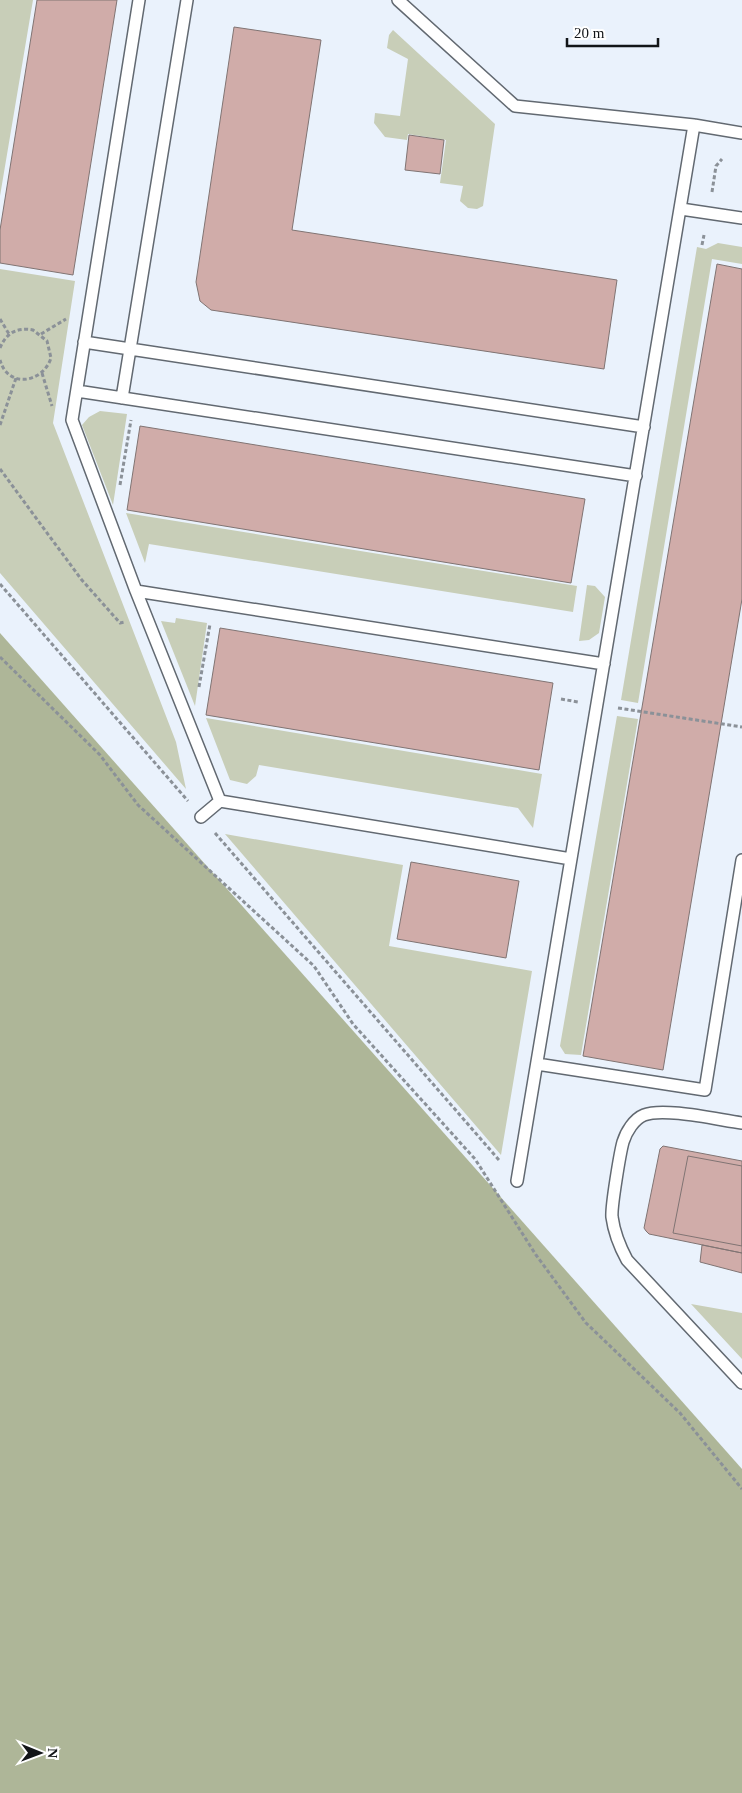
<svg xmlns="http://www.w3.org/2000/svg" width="742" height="1793" font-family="'Times New Roman',serif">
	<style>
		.green { fill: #c8ceb8 }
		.forest { fill: #aeb698 }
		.building { fill: #d0aca9; stroke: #807473 }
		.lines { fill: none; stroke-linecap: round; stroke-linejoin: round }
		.lane-casing { stroke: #626971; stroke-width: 14 }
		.path { stroke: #8b9198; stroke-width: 3; stroke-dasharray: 4 2.5; stroke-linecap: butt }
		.lane { stroke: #fff; stroke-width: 11 }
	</style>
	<rect width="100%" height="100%" fill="#eaf2fc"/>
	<path class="green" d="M 0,0 L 33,0 L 0,196 Z
		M 393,30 L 495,124 L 483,206 L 477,209 L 468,208 L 460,201 L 463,186 L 440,183 L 446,140 L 408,134 L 407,140 L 385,137 L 374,123 L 375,113 L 400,116 L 408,59 L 387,48 L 389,35 Z
		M 718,243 L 742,247 L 742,264 L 712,259 L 638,703 L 621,700 L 697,247 L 706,249 Z
		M 0,269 L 75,281 L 53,423 L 176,742 L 186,789 L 0,573 Z
		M 100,411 L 127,414 L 113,505 L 82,425 L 89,417 Z
		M 126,513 L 577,586 L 573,612 L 149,544 L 145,563 Z
		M 587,585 L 595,586 L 605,597 L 599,633 L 589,640 L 579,641 Z
		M 176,618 L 207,623 L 195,706 L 161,621 L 175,623 Z
		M 617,716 L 638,719 L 581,1055 L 565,1054 L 560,1046 Z
		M 206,718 L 542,774 L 533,828 L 518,808 L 259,765 L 256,776 L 247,784 L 230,780 Z
		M 225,834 L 403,865 L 389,946 L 532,971 L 501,1155 Z
		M 691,1304 L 742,1313 L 742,1359 Z"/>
	<path class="forest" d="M 0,633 L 742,1469 L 742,1793 L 0,1793 Z"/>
	<path class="building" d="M 37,0 L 117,0 L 73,275 L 0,263 L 0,230 Z
		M 234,27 L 321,40 L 292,230 L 617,280 L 604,369 L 211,310 L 200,301 L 196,282 Z
		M 409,135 L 444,140 L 440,174 L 405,170 Z
		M 717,264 L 742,269 L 742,599 L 663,1070 L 583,1056 Z
		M 140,426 L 585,499 L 571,583 L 127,510 Z
		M 220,628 L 553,683 L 539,770 L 206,715 Z
		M 411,862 L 519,881 L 506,958 L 397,939 Z
		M 663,1146 L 742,1161 L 742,1253 L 649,1234 L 646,1231 L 644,1228 L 660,1149 Z
		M 688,1156 L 742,1166 L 742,1246 L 673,1233 Z
		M 702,1245 L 742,1253 L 742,1273 L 700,1262 Z"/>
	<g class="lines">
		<defs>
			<path id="lane" d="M 139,0 L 72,420 L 136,591 L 220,801
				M 398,0 L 515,106 L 694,125 L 742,133
				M 681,209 L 742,218
				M 84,342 L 644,427
				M 77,391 L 636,476
				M 122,398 L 187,0
				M 136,591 L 604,664
				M 201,817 L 220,801 L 571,859
				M 537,1064 L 705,1090 L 742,860
				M 742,1123 C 719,1120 664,1107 644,1115 C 634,1119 626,1132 623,1142 C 620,1153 611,1207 612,1217 C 614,1232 620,1247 627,1260 L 742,1383
				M 517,1181 L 694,125"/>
		</defs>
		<use href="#lane" class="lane-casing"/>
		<path class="path" d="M 712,192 L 716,166 L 722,159
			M 702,245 L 704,235
			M 0,319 L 9,334
			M 41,334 L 66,319
			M 0,348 C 6,333 17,327 33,330 L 47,341 L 51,358 C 43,383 8,389 0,360
			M 42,373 L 52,406
			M 0,425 L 16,378
			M 0,469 L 81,579 L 120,623 L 125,622
			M 120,485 L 131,420
			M 0,584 L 188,801
			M 0,657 L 100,755 L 138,805 L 314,966 L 353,1024 L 475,1159 L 536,1255 L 586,1323 L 680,1413 L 742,1489
			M 199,687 L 210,624
			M 561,699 L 578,702
			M 618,708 L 742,727
			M 215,833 L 499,1160"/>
		<use href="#lane" class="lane"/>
	</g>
	<g transform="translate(40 1753) rotate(91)" stroke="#ffffff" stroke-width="4" paint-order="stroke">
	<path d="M0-4L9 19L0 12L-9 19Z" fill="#121518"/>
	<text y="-8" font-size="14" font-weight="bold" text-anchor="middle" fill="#121518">N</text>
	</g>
	<path d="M567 38v8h91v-8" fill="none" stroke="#121518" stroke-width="2.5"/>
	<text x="574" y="38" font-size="15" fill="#121518" stroke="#ffffff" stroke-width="4" paint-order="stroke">20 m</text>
</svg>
